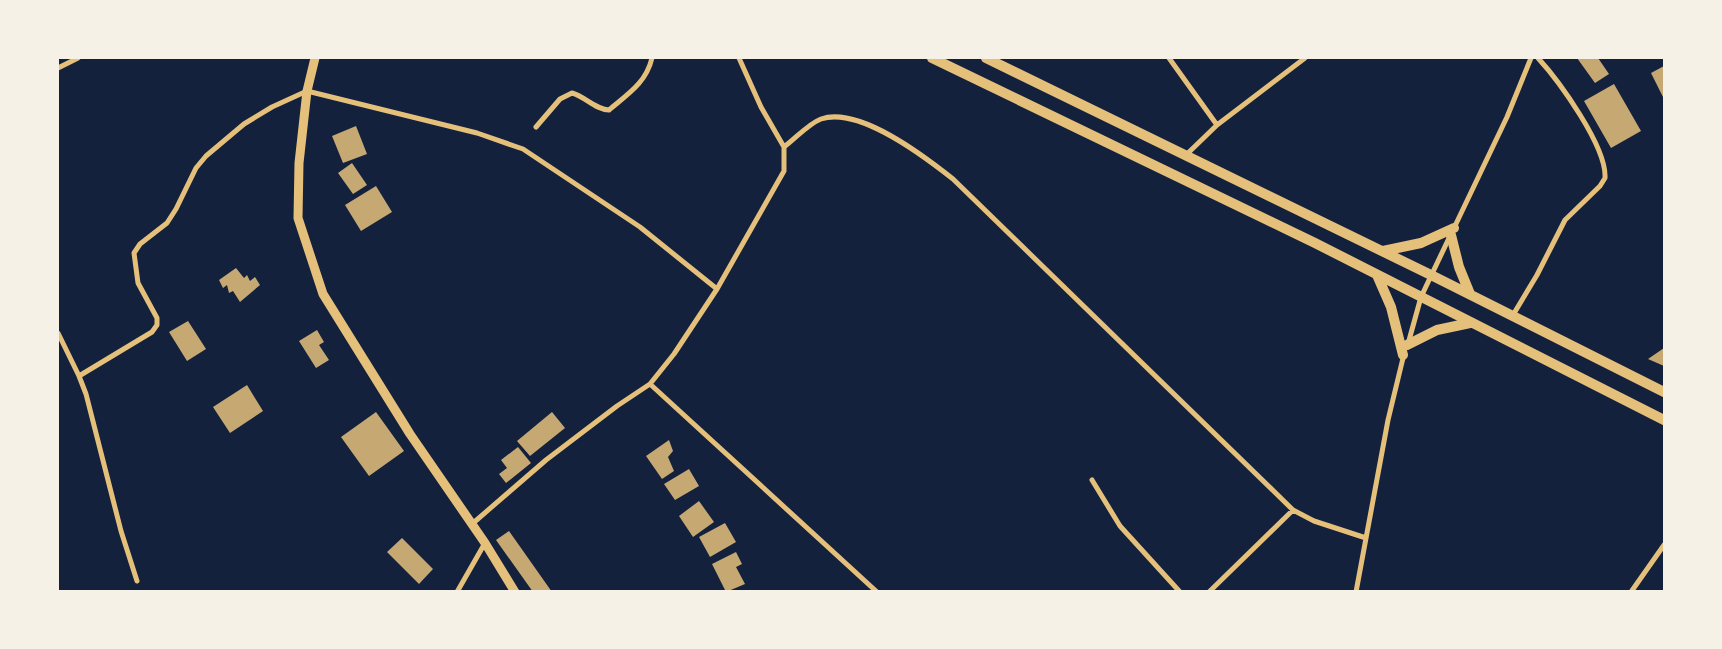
<svg xmlns="http://www.w3.org/2000/svg" width="1722" height="649" font-family="'Archivo Narrow',sans-serif">
	<style>
		.building { fill: #c6a872 }
		.lines { fill: none; stroke-linecap: round; stroke-linejoin: round }
		.minor { stroke: #e5c07b; stroke-width: 5 }
		.tertiary { stroke: #e5c07b; stroke-width: 9 }
		.secondary { stroke: #e5c07b; stroke-width: 10 }
	</style>
	<rect width="100%" height="100%" fill="#14213d"/>
	<path class="building" d="M 1577,58 L 1598,58 L 1609,74 L 1595,83 Z
		M 1664,66 L 1664,99 L 1651,73 Z
		M 1614,84 L 1641,131 L 1611,148 L 1584,101 Z
		M 356,126 L 367,154 L 343,163 L 332,136 Z
		M 352,163 L 367,185 L 353,194 L 338,173 Z
		M 376,186 L 392,212 L 361,231 L 345,205 Z
		M 236,268 L 244,278 L 247,275 L 250,281 L 255,277 L 260,285 L 240,302 L 233,291 L 229,293 L 227,285 L 223,288 L 219,280 Z
		M 188,321 L 206,349 L 187,361 L 169,332 Z
		M 317,330 L 324,342 L 319,345 L 329,360 L 316,368 L 299,341 Z
		M 1664,348 L 1664,366 L 1648,359 Z
		M 247,385 L 263,411 L 230,433 L 213,407 Z
		M 376,412 L 404,451 L 369,476 L 341,437 Z
		M 552,412 L 565,428 L 530,456 L 517,441 Z
		M 669,440 L 673,451 L 668,457 L 674,471 L 662,479 L 646,456 Z
		M 518,447 L 531,463 L 506,483 L 499,474 L 507,468 L 501,460 Z
		M 689,469 L 699,486 L 675,500 L 664,484 Z
		M 699,501 L 714,522 L 693,537 L 679,516 Z
		M 725,523 L 736,542 L 710,557 L 699,537 Z
		M 509,531 L 552,592 L 533,592 L 496,540 Z
		M 402,538 L 433,569 L 419,584 L 387,552 Z
		M 736,552 L 742,564 L 736,567 L 745,584 L 726,592 L 712,564 Z"/>
	<g class="lines">
		<path class="minor" d="M 1169,58 L 1217,125
			M 58,68 L 78,58
			M 536,127 L 560,99 L 572,93 C 586,97 594,109 609,110 C 628,94 646,83 652,58
			M 784,147 C 795,139 808,124 821,119 C 859,106 924,156 953,179 L 1293,510 L 1314,521 L 1366,538
			M 1186,155 L 1217,125 L 1305,58
			M 1454,228 L 1507,117 L 1531,58
			M 1513,315 L 1537,275 L 1565,220 L 1600,186 L 1605,178 C 1607,147 1559,81 1538,58
			M 58,333 L 79,376 L 86,394 L 121,531 L 137,581
			M 1408,344 L 1421,297 L 1450,236
			M 79,376 L 152,332 L 157,325 L 157,318 L 138,283 L 134,253 L 140,244 L 167,223 L 176,209 L 196,168 L 206,156 L 244,124 L 272,107 L 307,91 L 477,133 L 523,149 L 640,227 L 717,289
			M 650,384 L 877,592
			M 1092,480 L 1120,526 L 1180,592
			M 472,524 L 546,460 L 617,406 L 650,384 L 674,354 L 717,289 L 784,171 L 784,147 L 761,107 L 739,58
			M 457,592 L 485,543
			M 1209,592 L 1293,510
			M 1356,592 L 1388,420 L 1404,354
			M 1631,592 L 1664,545"/>
		<path class="tertiary" d="M 315,58 L 307,91 L 299,163 L 298,218 L 323,294 L 410,434 L 485,543 L 515,592"/>
		<path class="secondary" d="M 932,58 L 1315,243 L 1664,420
			M 986,58 L 1431,275 L 1664,392
			M 1451,235 L 1459,267 L 1470,294
			M 1383,251 L 1421,243 L 1454,228
			M 1377,275 L 1391,307 L 1403,355
			M 1407,345 L 1437,330 L 1470,323"/>
	</g>
	<rect width="1722" height="649" fill="none" stroke="#f6f1e7" stroke-width="118"/>
</svg>
